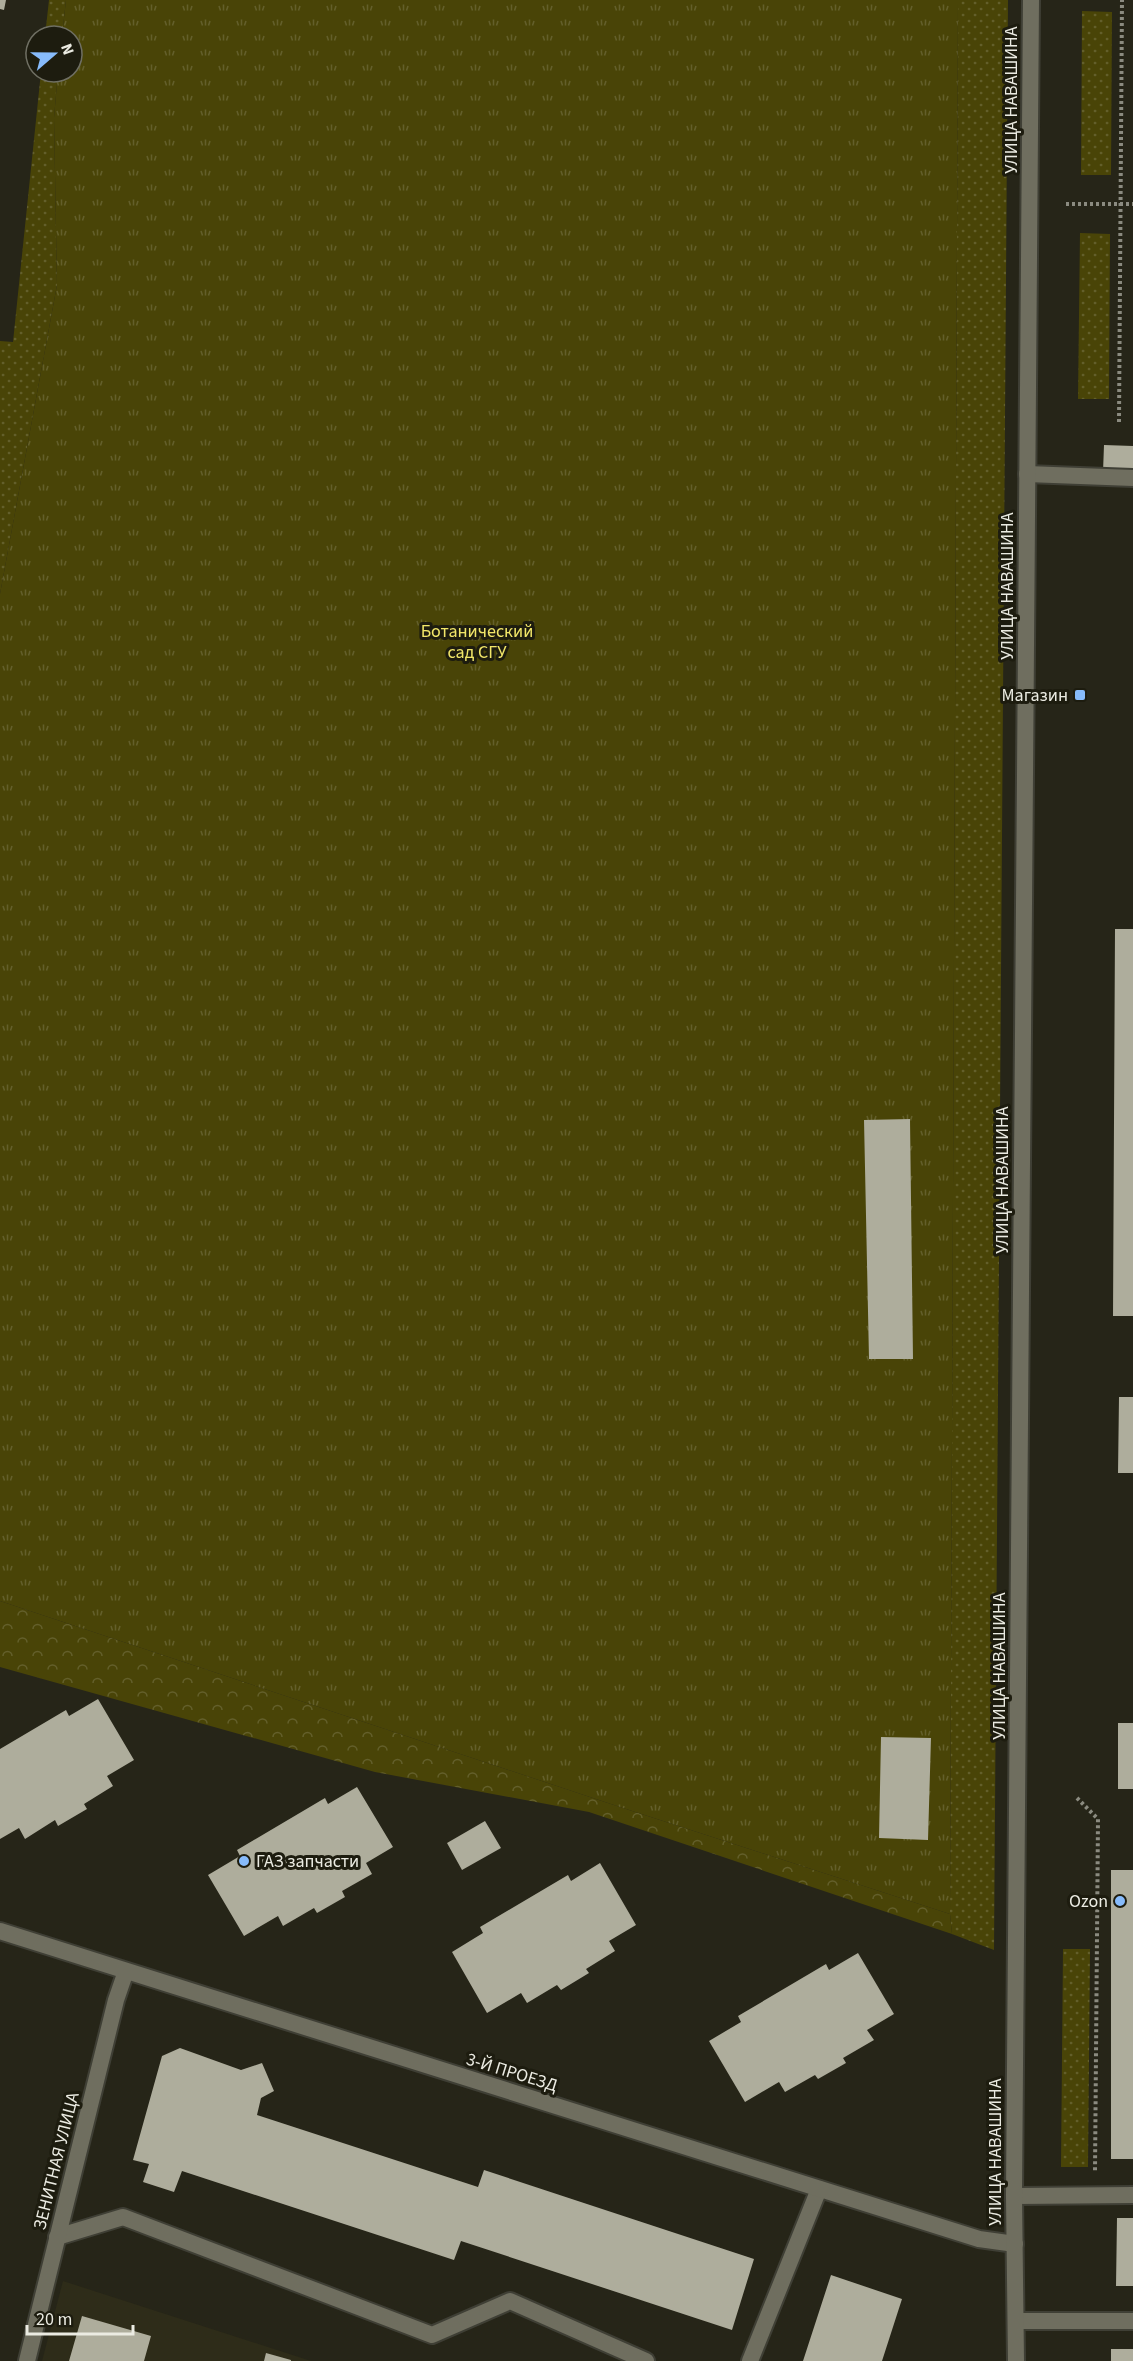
<svg xmlns="http://www.w3.org/2000/svg" width="1133" height="2361" font-family="'Source Sans 3',sans-serif">
	<style>
		.built { fill: #2e2c19 }
		.grass { fill: url(#grass-dots) }
		.forest { fill: url(#forest-crowns) }
		.park { fill: url(#park-tufts) }
		.building { fill: #aead9c }
		.lines { fill: none; stroke-linecap: round; stroke-linejoin: round }
		.service-casing { stroke: #3f3f35; stroke-width: 20 }
		.minor-casing { stroke: #3f3f35; stroke-width: 20 }
		.secondary-casing { stroke: #3f3f35; stroke-width: 20 }
		.path { stroke: #8b8b80; stroke-width: 4; stroke-dasharray: 3 3; stroke-linecap: butt }
		.service { stroke: #6f6e5f; stroke-width: 16 }
		.minor { stroke: #6f6e5f; stroke-width: 16 }
		.secondary { stroke: #6f6e5f; stroke-width: 16 }
		.poi-dot { fill: #87bbfb; stroke: #1d1c0f; stroke-width: 2 }
		.labels { text-anchor: middle; stroke-width: 6; stroke-linejoin: round; paint-order: stroke }
		.street-label { font-size: 18px; fill: #ebebe2; stroke: #1d1c0f }
		.park-label { font-size: 18px; fill: #f1e669; stroke: #1d1c0f }
		.poi-label { font-size: 18px; fill: #ebebe2; stroke: #1d1c0f; text-anchor: end }
	</style>
	<defs>
		<pattern id="grass-dots" width="8" height="8" patternUnits="userSpaceOnUse" patternTransform="scale(1.5)"><rect width="8" height="8" fill="#494407"/><path d="M2 2h.1M6 6h.1" fill="none" stroke="#635f2b" stroke-width="1.8" stroke-linecap="round"/></pattern>
		<pattern id="forest-crowns" width="20" height="18" patternUnits="userSpaceOnUse" patternTransform="scale(1.5)"><rect width="20" height="18" fill="#494407"/><path d="M2 6a3 3 0 1 1 6 0M12 15a3 3 0 1 1 6 0" fill="none" stroke="#635f2b"/></pattern>
		<pattern id="park-tufts" width="24" height="20" patternUnits="userSpaceOnUse" patternTransform="scale(1.5)"><rect width="24" height="20" fill="#494407"/><path d="M3 7l-1-3M5 7V3M7 7l1-3M15 17l-1-3M17 17v-4M19 17l1-3" fill="none" stroke="#635f2b"/></pattern>
	</defs>
	<rect width="100%" height="100%" fill="#262518"/>
	<path class="built" d="M 63,2281 L 311,2361 L 42,2361 Z"/>
	<path class="grass" d="M 49,0 L 66,0 L 62,36 L 45,36 Z
		M 958,0 L 1008,0 L 994,1950 L 952,1934 L 950,1914 Z
		M 1082,11 L 1112,12 L 1111,175 L 1081,175 Z
		M 41,72 L 58,72 L 54,118 L 57,285 L 0,594 L 0,341 L 13,342 Z
		M 1080,233 L 1110,234 L 1109,399 L 1078,399 Z
		M 1063,1949 L 1090,1949 L 1088,2167 L 1061,2167 Z"/>
	<path class="forest" d="M 0,1601 L 623,1808 L 950,1914 L 952,1934 L 589,1812 L 375,1772 L 0,1667 Z"/>
	<path class="park" d="M 66,0 L 958,0 L 950,1914 L 623,1808 L 0,1601 L 0,594 L 57,285 L 54,118 L 58,72 L 72,72 L 72,36 L 62,36 Z"/>
	<path class="building" d="M 0,0 L 6,0 L 4,10 L 0,9 Z
		M 1104,445 L 1133,446 L 1133,473 L 1103,472 Z
		M 1115,929 L 1133,929 L 1133,1316 L 1113,1316 Z
		M 910,1119 L 913,1359 L 869,1359 L 864,1120 Z
		M 1119,1397 L 1133,1397 L 1133,1473 L 1118,1473 Z
		M 98,1699 L 134,1760 L 107,1776 L 113,1786 L 84,1804 L 87,1809 L 58,1826 L 55,1820 L 25,1839 L 19,1828 L 0,1839 L 0,1749 L 66,1710 L 69,1716 Z
		M 1118,1723 L 1133,1723 L 1133,1789 L 1118,1789 Z
		M 881,1737 L 931,1738 L 928,1840 L 879,1838 Z
		M 357,1787 L 393,1847 L 366,1863 L 372,1874 L 342,1891 L 345,1897 L 317,1913 L 314,1908 L 283,1926 L 278,1916 L 244,1936 L 208,1875 L 240,1856 L 237,1850 L 325,1798 L 328,1804 Z
		M 485,1821 L 501,1848 L 462,1870 L 447,1843 Z
		M 600,1863 L 636,1925 L 609,1941 L 615,1951 L 586,1969 L 589,1973 L 561,1990 L 557,1985 L 527,2003 L 521,1993 L 487,2013 L 452,1952 L 483,1933 L 480,1927 L 568,1875 L 571,1881 Z
		M 1111,1870 L 1133,1870 L 1133,2159 L 1111,2159 Z
		M 858,1953 L 894,2014 L 867,2030 L 874,2040 L 843,2058 L 846,2063 L 818,2079 L 815,2075 L 785,2092 L 779,2082 L 745,2102 L 709,2041 L 741,2022 L 738,2016 L 826,1964 L 829,1970 Z
		M 180,2048 L 241,2070 L 262,2063 L 274,2091 L 261,2098 L 257,2115 L 478,2187 L 484,2170 L 754,2259 L 732,2330 L 461,2241 L 454,2260 L 182,2171 L 174,2192 L 143,2182 L 149,2164 L 133,2160 L 162,2056 Z
		M 1117,2218 L 1133,2218 L 1133,2286 L 1116,2286 Z
		M 831,2275 L 902,2299 L 882,2361 L 803,2361 Z
		M 82,2316 L 151,2336 L 144,2361 L 69,2361 Z
		M 1111,2349 L 1133,2349 L 1133,2361 L 1111,2361 Z
		M 266,2353 L 291,2360 L 291,2361 L 264,2361 Z"/>
	<g class="lines">
		<defs>
			<path id="service" d="M 1027,474 L 1133,478
				M 1014,2196 L 1133,2195
				M 57,2237 L 123,2217 L 432,2335 L 510,2301 L 646,2361
				M 1016,2321 L 1133,2321
				M 750,2361 L 819,2189"/>
			<path id="minor" d="M 0,1931 L 979,2239 L 1015,2244
				M 27,2361 L 116,2000 L 126,1971"/>
			<path id="secondary" d="M 1016,2361 L 1014,2196 L 1031,0"/>
		</defs>
		<use href="#service" class="service-casing"/>
		<use href="#minor" class="minor-casing"/>
		<use href="#secondary" class="secondary-casing"/>
		<path class="path" d="M 1066,204 L 1133,204
			M 1119,422 L 1122,0
			M 1077,1798 L 1098,1819 L 1095,2171"/>
		<use href="#service" class="service"/>
		<use href="#minor" class="minor"/>
		<use href="#secondary" class="secondary"/>
	</g>
	<g class="poi-dot">
		<rect x="1074" y="689" width="12" height="12" rx="3"/>
		<circle cx="244" cy="1861" r="6"/>
		<circle cx="1120" cy="1901" r="6"/>
	</g>
	<g class="labels">
		<g class="street-label">
			<text transform="translate(1011 100) rotate(-90)" y="6">УЛИЦА НАВАШИНА</text>
			<text transform="translate(1007 586) rotate(-90)" y="6">УЛИЦА НАВАШИНА</text>
			<text transform="translate(1002 1180) rotate(-90)" y="6">УЛИЦА НАВАШИНА</text>
			<text transform="translate(999 1666) rotate(-90)" y="6">УЛИЦА НАВАШИНА</text>
			<text transform="translate(512 2072) rotate(17)" y="6">3-Й ПРОЕЗД</text>
			<text transform="translate(995 2152) rotate(-90)" y="6">УЛИЦА НАВАШИНА</text>
			<text transform="translate(56 2161) rotate(-76)" y="6">ЗЕНИТНАЯ УЛИЦА</text>
		</g>
		<g class="park-label">
			<text x="477" y="637">Ботанический<tspan x="477" dy="21">сад СГУ</tspan></text>
		</g>
		<g class="poi-label">
			<text x="1068" y="701">Магазин</text>
			<text x="256" y="1867" text-anchor="start">ГАЗ запчасти</text>
			<text x="1108" y="1907">Ozon</text>
		</g>
	</g>
	<g transform="translate(54 54) rotate(70)"><circle r="28" fill="#1d1c0f" stroke="#6f6f63" stroke-width="1.5"/>
	<path d="M0-4.5L10 22L0 15L-10 22Z" fill="#87bbfb"/>
	<text y="-9" font-size="16" font-weight="bold" text-anchor="middle" fill="#ebebe2">N</text>
	</g>
	<path d="M27 2325v9h106v-9" fill="none" stroke="#ebebe2" stroke-width="3"/>
	<text x="36" y="2325" font-size="18" fill="#ebebe2" stroke="#1d1c0f" stroke-width="4.5" paint-order="stroke">20 m</text>
</svg>
